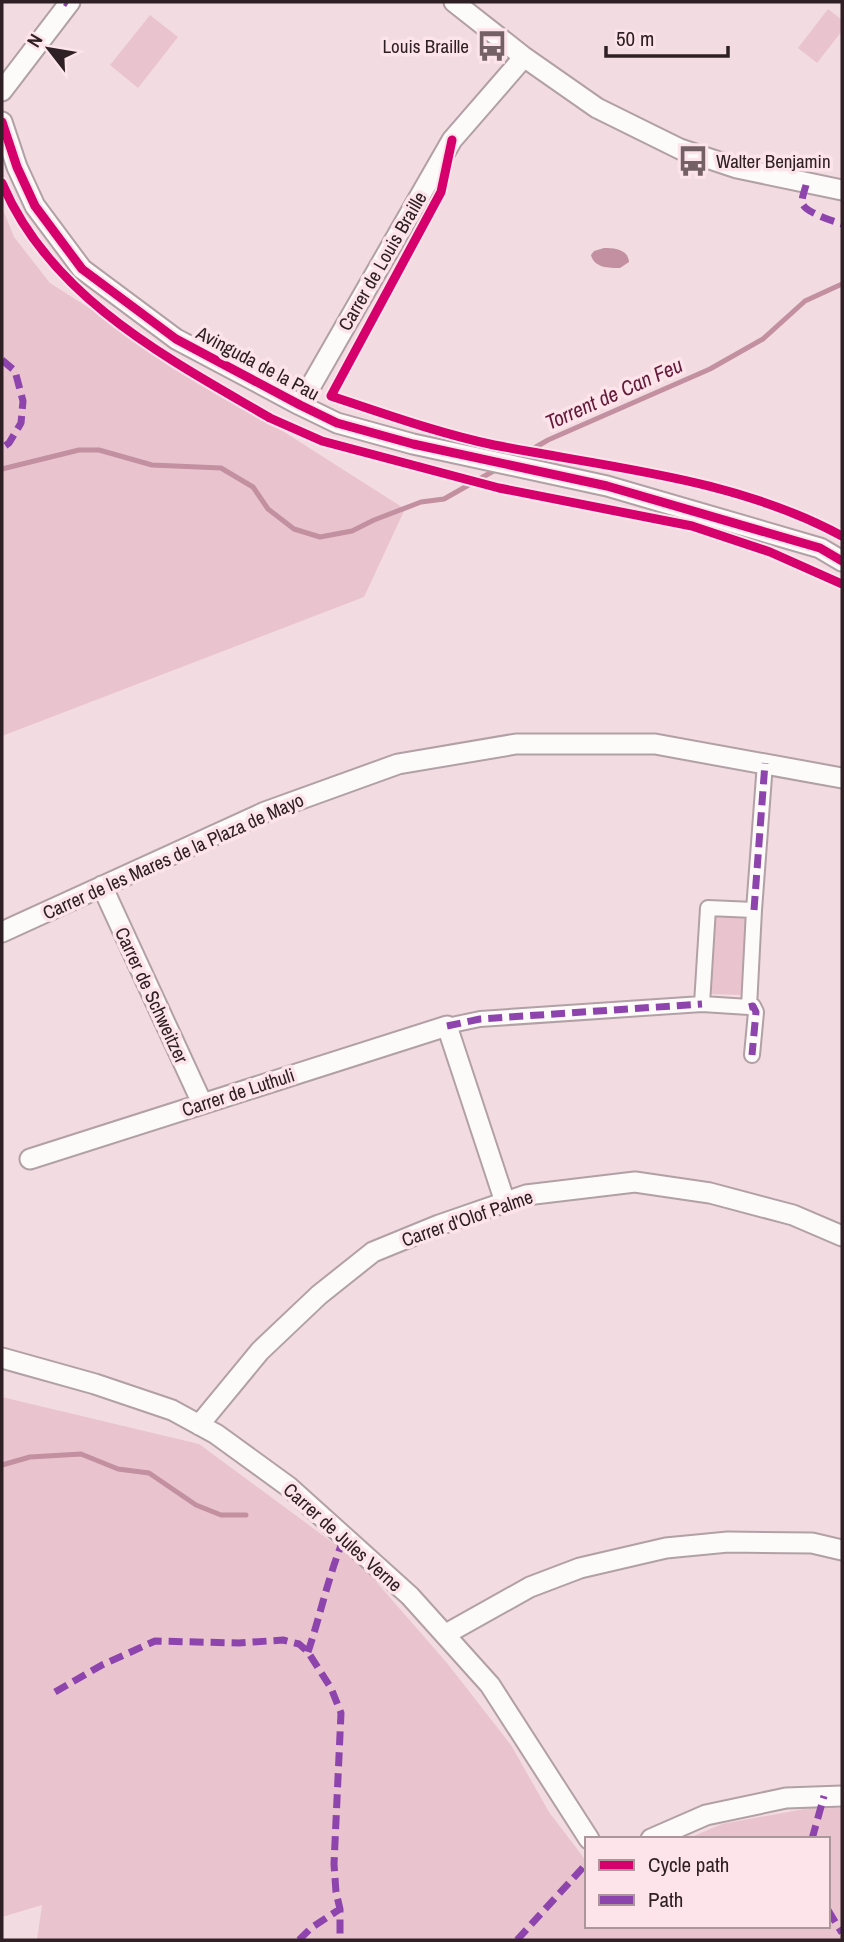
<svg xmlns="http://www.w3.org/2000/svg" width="844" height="1942" font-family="'Archivo Narrow',sans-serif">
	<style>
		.green { fill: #e9c4cf }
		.water { fill: #c290a0 }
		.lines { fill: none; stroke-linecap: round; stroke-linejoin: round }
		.stream { stroke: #c290a0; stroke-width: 5 }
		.pedestrian-casing { stroke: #b1a0a5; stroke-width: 18 }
		.minor-casing { stroke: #b1a0a5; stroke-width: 23 }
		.pedestrian { stroke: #fdfafa; stroke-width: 14 }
		.minor { stroke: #fdfafa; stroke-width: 19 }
		.quiet { stroke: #8e44ad; stroke-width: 7; stroke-dasharray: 14 7; stroke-linecap: butt }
		.cycleway-casing { stroke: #fde4eb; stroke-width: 13 }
		.cycleway { stroke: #d6006c; stroke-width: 9 }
		.labels { text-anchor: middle; stroke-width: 7; stroke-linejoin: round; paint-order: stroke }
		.poi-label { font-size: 19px; fill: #2e2024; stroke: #fde4eb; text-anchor: end }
		.street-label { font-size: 19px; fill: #2e2024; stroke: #fde4eb }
		.water-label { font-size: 21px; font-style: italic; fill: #631938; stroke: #fde4eb }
	</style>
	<rect width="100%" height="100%" fill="#f2dbe1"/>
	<path class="green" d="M 828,9 L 842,20 L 842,31 L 817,63 L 798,48 Z
		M 150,15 L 178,37 L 138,88 L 110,65 Z
		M 2,207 L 14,237 L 50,283 L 405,509 L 364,597 L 2,736 Z
		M 714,916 L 747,918 L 744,995 L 710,994 Z
		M 2,1397 L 199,1444 L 359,1562 L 447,1663 L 511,1745 L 549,1812 L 587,1862 L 587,1926 L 828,1926 L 828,1839 L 687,1839 L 722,1824 L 821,1806 L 842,1808 L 842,1940 L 37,1940 L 42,1905 L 2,1917 Z"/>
	<path class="water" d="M 604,248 C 614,248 628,249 629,262 L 620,268 C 609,268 594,268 591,255 L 594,251 Z"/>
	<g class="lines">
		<path class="stream" d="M 515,459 L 548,440 L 710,369 L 763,339 L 805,301 L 842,284
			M 2,469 L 79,450 L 99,450 L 152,465 L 221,468 L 253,487 L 268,509 L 294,529 L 320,537 L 352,531 L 374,520 L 421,502 L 444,499 L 497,469
			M 2,1465 L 30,1457 L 81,1454 L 118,1469 L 149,1473 L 196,1505 L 221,1515 L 246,1515"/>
		<defs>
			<path id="pedestrian" d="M 754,910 L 765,763
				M 749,1007 L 753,1006 L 756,1012 L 752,1055
				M 447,1026 L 480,1019 L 702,1004 L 749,1007 L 754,910 L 708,908 L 702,1004"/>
			<path id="minor" d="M 454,2 L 524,57 L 597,108 L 680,149 L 737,168 L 842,190
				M 2,91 L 70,2
				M 2,122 L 17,167 L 35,206 L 82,269 L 176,339 L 300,405 L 337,423 L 413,444 L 607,486 L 820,548 L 842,561
				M 300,405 L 452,140 L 524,57
				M 102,886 L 202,1103
				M 2,932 L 265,812 L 398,764 L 516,744 L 655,744 L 842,778
				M 30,1159 L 447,1026 L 505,1202
				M 2,1358 L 95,1384 L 172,1410 L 216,1434 L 289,1487 L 410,1596 L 490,1685 L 589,1839
				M 199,1425 L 260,1351 L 319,1295 L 373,1252 L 439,1225 L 526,1195 L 635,1182 L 710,1193 L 793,1215 L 842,1236
				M 446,1634 L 530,1587 L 580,1568 L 666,1548 L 728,1542 L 812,1543 L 842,1550
				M 651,1839 L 706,1815 L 786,1798 L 842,1796"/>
		</defs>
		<use href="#pedestrian" class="pedestrian-casing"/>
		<use href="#minor" class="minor-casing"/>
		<use href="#pedestrian" class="pedestrian"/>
		<use href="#minor" class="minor"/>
		<path class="quiet" d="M 65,2 L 68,4
			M 806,185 C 805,189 802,197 802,202 C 803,212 833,221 842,224
			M 2,360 L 15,371 L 23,401 L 21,423 L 9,443 L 2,448
			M 754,910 L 765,763
			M 749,1007 L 753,1006 L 756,1012 L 752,1055
			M 447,1026 L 480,1019 L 702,1004
			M 308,1652 C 321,1613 329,1573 345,1536
			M 55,1692 L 102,1665 L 155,1641 L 239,1643 L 283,1640 L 299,1644 L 308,1652 L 331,1688 L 341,1713 L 334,1864 L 336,1892 L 340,1909 L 340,1940
			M 812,1839 L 824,1796
			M 828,1910 L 842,1933
			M 299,1940 L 311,1928 L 340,1909
			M 517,1940 L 587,1863"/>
		<defs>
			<path id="cycleway" d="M 2,122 L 17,167 L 35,206 L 82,269 L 176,339 L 300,405 L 337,423 L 413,444 L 607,486 L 820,548 L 842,561
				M 452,140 L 441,192 L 331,396 C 385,414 438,433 494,445 C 611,468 735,478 842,536
				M 2,183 C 51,298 167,358 270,418 L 322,441 L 499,488 L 692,526 L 770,552 L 842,584"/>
		</defs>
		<use href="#cycleway" class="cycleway-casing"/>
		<use href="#cycleway" class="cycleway"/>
	</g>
	<defs>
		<symbol id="bus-bare" viewBox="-9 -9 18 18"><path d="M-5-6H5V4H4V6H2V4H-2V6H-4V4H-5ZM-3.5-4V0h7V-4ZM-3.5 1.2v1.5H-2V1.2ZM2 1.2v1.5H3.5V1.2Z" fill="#736166" stroke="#fde4eb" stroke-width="2.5" paint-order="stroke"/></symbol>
	</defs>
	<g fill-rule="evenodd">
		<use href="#bus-bare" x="470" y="24" width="44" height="44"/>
		<use href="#bus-bare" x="671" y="139" width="44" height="44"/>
	</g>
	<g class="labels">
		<g class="poi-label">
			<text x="469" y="53">Louis Braille</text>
			<text x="716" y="168" text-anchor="start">Walter Benjamin</text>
		</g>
		<g class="street-label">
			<text transform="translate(382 261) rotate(-60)" y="7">Carrer de Louis Braille</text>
			<text transform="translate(258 363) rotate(28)" y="7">Avinguda de la Pau</text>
			<text transform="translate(173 856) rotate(-24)" y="7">Carrer de les Mares de la Plaza de Mayo</text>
			<text transform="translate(152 995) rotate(65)" y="7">Carrer de Schweitzer</text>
			<text transform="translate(238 1092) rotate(-18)" y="7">Carrer de Luthuli</text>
			<text transform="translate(467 1218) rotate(-19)" y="7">Carrer d'Olof Palme</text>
			<text transform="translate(343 1537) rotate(42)" y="7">Carrer de Jules Verne</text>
		</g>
		<g class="water-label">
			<text transform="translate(614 394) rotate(-24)" y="7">Torrent de Can Feu</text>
		</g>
	</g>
	<rect width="844" height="1942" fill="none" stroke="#2e2024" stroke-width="7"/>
	<rect x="585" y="1837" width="245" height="91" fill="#fde4eb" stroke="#aa969b" stroke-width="2"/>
	<rect x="599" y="1860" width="35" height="10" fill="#d6006c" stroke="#aa969b" stroke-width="2"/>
	<text x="648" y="1872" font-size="21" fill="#2e2024">Cycle path</text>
	<rect x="599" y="1895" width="35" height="10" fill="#8e44ad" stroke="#aa969b" stroke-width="2"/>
	<text x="648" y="1907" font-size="21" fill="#2e2024">Path</text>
	<g transform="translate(49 49) rotate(301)" stroke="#fde4eb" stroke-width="5" paint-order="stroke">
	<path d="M0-5L12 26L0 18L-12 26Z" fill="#2e2024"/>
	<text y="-10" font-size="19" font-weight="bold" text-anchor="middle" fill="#2e2024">N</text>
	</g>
	<path d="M606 46v10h122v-10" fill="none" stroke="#2e2024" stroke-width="3.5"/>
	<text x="616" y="46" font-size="21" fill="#2e2024" stroke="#fde4eb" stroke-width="5" paint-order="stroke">50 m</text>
</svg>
